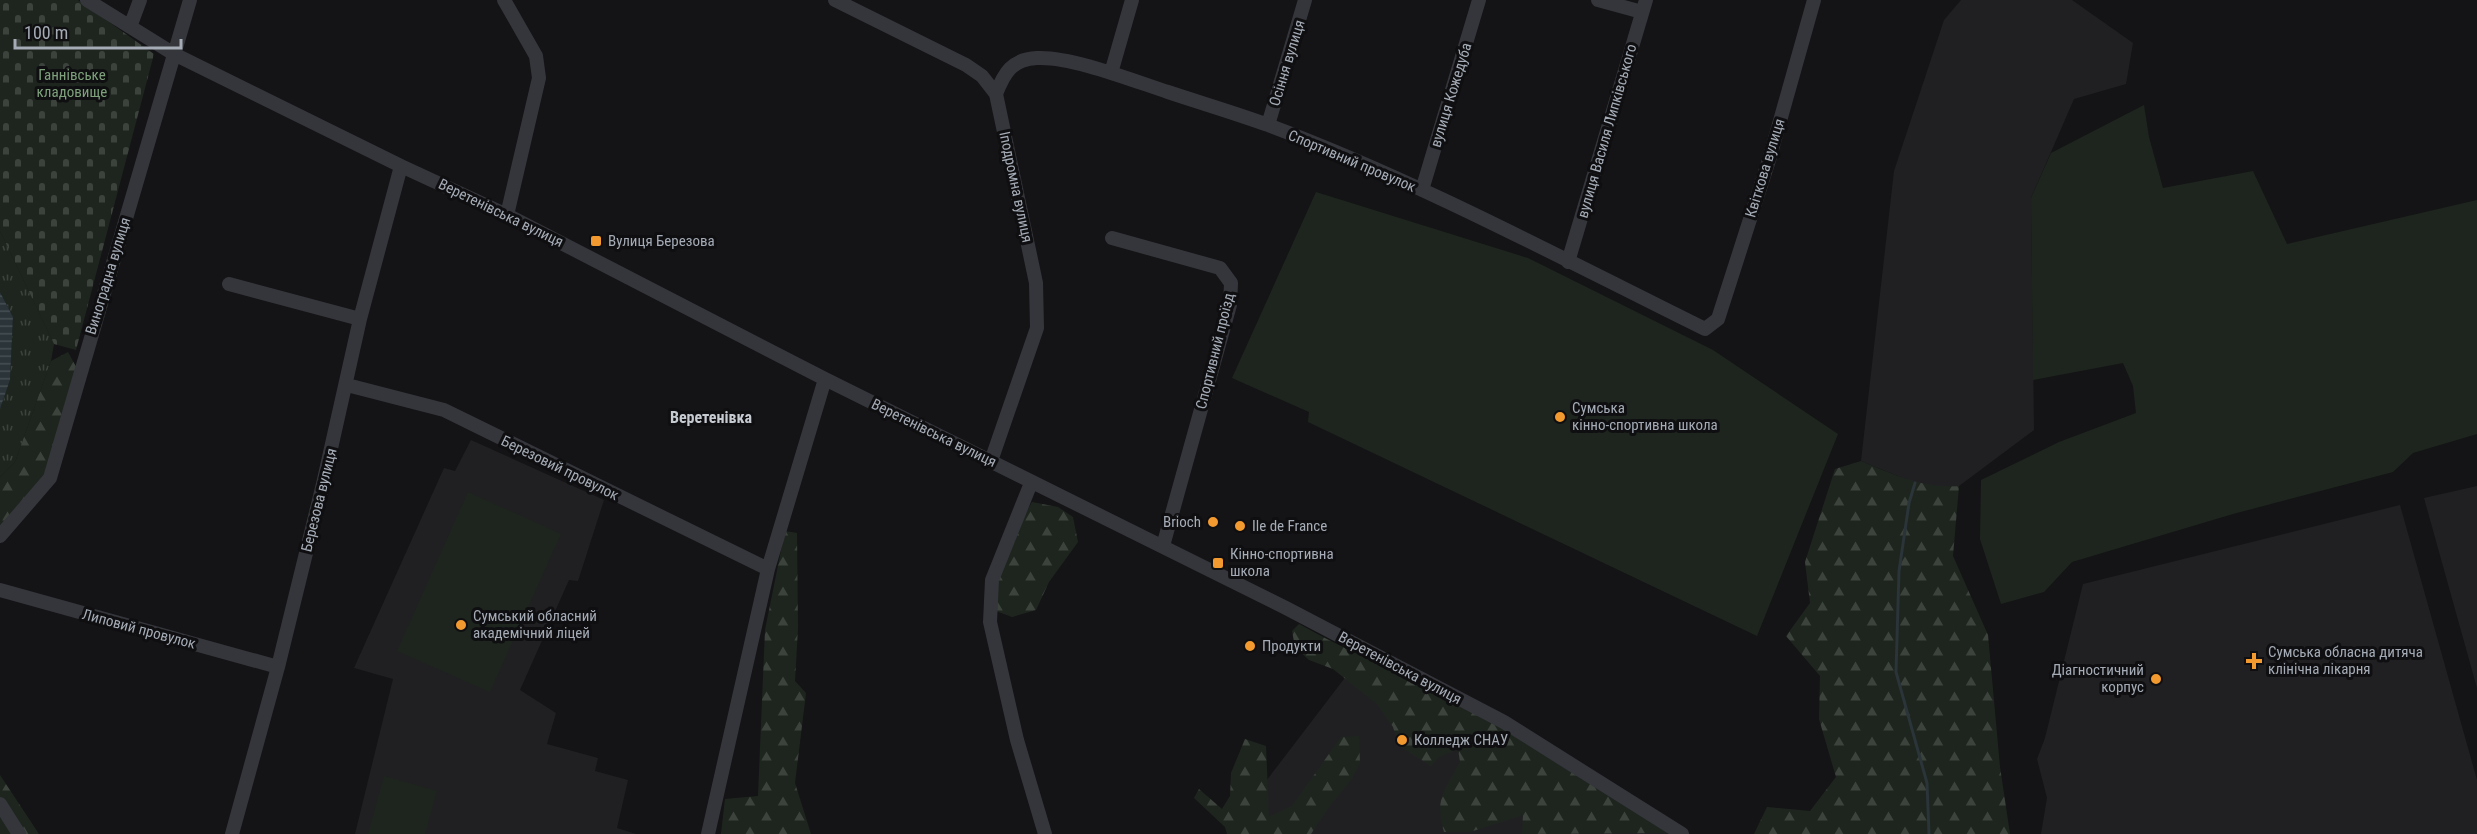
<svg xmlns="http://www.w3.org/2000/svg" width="2477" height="834" font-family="'Roboto Condensed',sans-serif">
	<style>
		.built { fill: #202023 }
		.grass { fill: url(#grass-tufts) }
		.forest { fill: url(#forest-firs) }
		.cemetery { fill: url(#cemetery-stones) }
		.garden { fill: #1e251e }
		.water { fill: url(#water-rules) }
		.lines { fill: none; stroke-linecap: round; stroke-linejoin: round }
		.stream { stroke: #2a3439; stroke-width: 3 }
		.minor { stroke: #35363b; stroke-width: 14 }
		.poi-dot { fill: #f29a2f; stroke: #0f0f11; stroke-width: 2 }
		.labels { text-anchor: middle; stroke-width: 6; stroke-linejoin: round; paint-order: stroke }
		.street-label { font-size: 15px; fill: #a5acb6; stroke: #0f0f11 }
		.park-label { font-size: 15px; fill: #7ea17c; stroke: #0f0f11 }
		.poi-label { font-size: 15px; fill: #a5acb6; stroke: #0f0f11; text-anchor: start }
		.neighbourhood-label { font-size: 16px; font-weight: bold; fill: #c6cbd2; stroke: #0f0f11 }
	</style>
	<defs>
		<pattern id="grass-tufts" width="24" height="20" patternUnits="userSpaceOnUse" patternTransform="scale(1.5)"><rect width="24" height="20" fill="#1e251e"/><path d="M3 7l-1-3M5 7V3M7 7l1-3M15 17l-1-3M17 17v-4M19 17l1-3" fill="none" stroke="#3c423c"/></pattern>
		<pattern id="forest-firs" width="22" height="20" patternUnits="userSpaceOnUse" patternTransform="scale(1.5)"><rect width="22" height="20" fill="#1e251e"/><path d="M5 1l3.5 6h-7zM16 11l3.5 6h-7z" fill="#3c423c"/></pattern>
		<pattern id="cemetery-stones" width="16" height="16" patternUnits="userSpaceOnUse" patternTransform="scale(1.5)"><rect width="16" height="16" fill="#1e251e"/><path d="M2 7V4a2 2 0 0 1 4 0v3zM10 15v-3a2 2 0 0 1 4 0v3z" fill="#3c423c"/></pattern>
		<pattern id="water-rules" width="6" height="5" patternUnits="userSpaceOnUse" patternTransform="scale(1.5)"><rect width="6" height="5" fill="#2a3439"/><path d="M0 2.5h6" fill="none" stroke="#464f53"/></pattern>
	</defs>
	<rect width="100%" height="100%" fill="#141416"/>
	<path class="built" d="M 1961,0 L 2072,0 L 2133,43 L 2126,84 L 2074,99 L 2031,198 L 2034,430 L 1959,486 L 1938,487 L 1915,483 L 1861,461 L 1894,171 L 1944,20 Z
		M 471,440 L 604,500 L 578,581 L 569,580 L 520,690 L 556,713 L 547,744 L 598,758 L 595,771 L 628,780 L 617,828 L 636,834 L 355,834 L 393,679 L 354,668 L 444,468 L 455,471 Z
		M 2477,486 L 2477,688 L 2424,498 Z
		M 2400,505 L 2477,780 L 2477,834 L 2041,834 L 2047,798 L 2037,759 L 2045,738 L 2083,584 Z
		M 1360,658 L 1670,834 L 1236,834 L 1234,823 Z"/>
	<path class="grass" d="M 0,231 L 54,344 L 51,361 L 15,462 L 0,477 L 0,409 L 10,380 L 13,317 L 0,292 Z"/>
	<path class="forest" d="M 68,352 L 79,372 L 47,484 L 0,528 L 0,477 L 15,462 L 51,361 Z
		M 1861,461 C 1895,475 1921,488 1959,486 L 1953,556 L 1988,635 L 2000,767 L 2010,834 L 1754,834 L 1767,807 L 1810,811 L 1836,777 L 1819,719 L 1820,676 L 1786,636 L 1810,603 L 1805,562 L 1835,469 Z
		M 1032,502 L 1058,507 L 1073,517 L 1078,542 L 1049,582 L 1036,610 L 1012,617 L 996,611 L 996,582 L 1022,519 Z
		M 785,531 L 797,533 L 798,628 L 795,681 L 806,693 L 795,783 L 811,834 L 721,834 L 725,799 L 758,796 L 765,630 Z
		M 1299,624 C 1361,659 1429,684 1491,720 C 1553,756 1612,796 1673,833 L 1522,834 L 1523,815 L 1470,832 L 1444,832 C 1434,799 1445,790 1460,762 L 1458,749 L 1439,757 L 1431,766 L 1399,746 L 1393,727 L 1377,704 L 1333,669 L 1309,660 L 1295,647 L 1292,631 Z
		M 1359,736 L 1360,763 L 1351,780 L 1332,803 L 1311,834 L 1227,834 L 1225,827 L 1194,798 L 1199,789 L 1222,809 L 1230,796 L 1231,773 L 1245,739 L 1266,746 L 1269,817 L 1292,806 L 1341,737 Z
		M 0,775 L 39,834 L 0,834 Z"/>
	<path class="cemetery" d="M 0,0 L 78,0 L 154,54 L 76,350 L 54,344 L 0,231 Z"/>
	<path class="garden" d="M 2144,105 L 2149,137 L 2163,188 L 2253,171 L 2287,244 L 2477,200 L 2477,434 L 2413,453 L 2393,472 L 2233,514 L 2072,562 L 2044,592 L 2001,604 L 1980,539 L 1981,480 L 2059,442 L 2136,413 L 2133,386 L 2123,363 L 2033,380 L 2031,198 L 2051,153 Z
		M 1316,192 L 1528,258 L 1713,350 L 1838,434 L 1757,636 L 1308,422 L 1309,412 L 1232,378 Z
		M 468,492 L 561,534 L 490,692 L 397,651 Z
		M 384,776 L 437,791 L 425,834 L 368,834 Z"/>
	<path class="water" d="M 0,292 L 13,317 L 10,380 L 0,409 Z"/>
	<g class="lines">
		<path class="stream" d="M 1915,483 L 1909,503 L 1899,571 L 1896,672 L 1927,783 L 1929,834"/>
		<path class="minor" d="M 87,0 L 174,54 L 401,166 L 507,215 L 825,379 L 1286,608 L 1504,722 L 1682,834
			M 504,0 L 536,56 L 539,78 L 507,215
			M 835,0 L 966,65 L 982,76 L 996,94 L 1036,283 L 1037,328 L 991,461
			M 1598,0 L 1642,12
			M 130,27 L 140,0
			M 1111,73 L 1132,0
			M 996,94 C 1004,73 1012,59 1037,58 C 1071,56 1134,81 1168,92 C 1201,103 1235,113 1268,125 C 1418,181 1561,258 1705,329 L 1718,319 L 1769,160 L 1814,0
			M 1268,125 L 1305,0
			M 1422,190 L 1479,0
			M 1112,238 L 1220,268 L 1231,283 L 1230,305 L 1163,546
			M 1568,262 L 1646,0
			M 229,284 L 360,319
			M 347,385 L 444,410 L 768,569
			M 1031,483 L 992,580 L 990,622 L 1017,740 L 1045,834
			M 0,536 L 50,478 L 190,0
			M 0,590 L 278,667
			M 0,804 L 19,834
			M 232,834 L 278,667 L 323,484 L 360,319 L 401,166
			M 708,834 L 768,569 L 825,379"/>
	</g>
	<g class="poi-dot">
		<rect x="590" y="235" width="12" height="12" rx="3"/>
		<circle cx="1560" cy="417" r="6"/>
		<circle cx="1213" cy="522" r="6"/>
		<circle cx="1240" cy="526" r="6"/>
		<rect x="1212" y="557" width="12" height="12" rx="3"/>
		<circle cx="461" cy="625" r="6"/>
		<circle cx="1250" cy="646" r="6"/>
		<path d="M2251 652h6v6h6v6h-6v6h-6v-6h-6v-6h6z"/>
		<circle cx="2156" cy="679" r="6"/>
		<circle cx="1402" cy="740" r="6"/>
	</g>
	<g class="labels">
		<g class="street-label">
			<text transform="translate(1287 63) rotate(-73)" y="5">Осіння вулиця</text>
			<text transform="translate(1451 95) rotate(-73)" y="5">вулиця Кожедуба</text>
			<text transform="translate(1607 131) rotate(-74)" y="5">вулиця Василя Липківського</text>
			<text transform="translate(1352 161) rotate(23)" y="5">Спортивний провулок</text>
			<text transform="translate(1765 168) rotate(-73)" y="5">Квіткова вулиця</text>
			<text transform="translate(1016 187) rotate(78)" y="5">Іподромна вулиця</text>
			<text transform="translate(501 213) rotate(26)" y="5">Веретенівська вулиця</text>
			<text transform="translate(108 276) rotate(-73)" y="5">Виноградна вулиця</text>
			<text transform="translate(1215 351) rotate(-76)" y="5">Спортивний проїзд</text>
			<text transform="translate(934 433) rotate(26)" y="5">Веретенівська вулиця</text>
			<text transform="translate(560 468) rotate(26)" y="5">Березовий провулок</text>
			<text transform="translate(319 500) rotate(-76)" y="5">Березова вулиця</text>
			<text transform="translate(139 629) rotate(15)" y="5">Липовий провулок</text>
			<text transform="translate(1400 668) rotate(28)" y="5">Веретенівська вулиця</text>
		</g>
		<g class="park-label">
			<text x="72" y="80">Ганнівське<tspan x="72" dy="17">кладовище</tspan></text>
		</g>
		<g class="poi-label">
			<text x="608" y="246">Вулиця Березова</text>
			<text x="1572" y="413">Сумська<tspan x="1572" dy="17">кінно-спортивна школа</tspan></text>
			<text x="1201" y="527" text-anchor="end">Brioch</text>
			<text x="1252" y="531">Ile de France</text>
			<text x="1230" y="559">Кінно-спортивна<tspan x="1230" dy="17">школа</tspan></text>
			<text x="473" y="621">Сумський обласний<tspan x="473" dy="17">академічний ліцей</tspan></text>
			<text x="1262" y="651">Продукти</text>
			<text x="2268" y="657">Сумська обласна дитяча<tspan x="2268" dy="17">клінічна лікарня</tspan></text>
			<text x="2144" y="675" text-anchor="end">Діагностичний<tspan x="2144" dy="17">корпус</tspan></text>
			<text x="1414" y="745">Колледж СНАУ</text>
		</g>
		<g class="neighbourhood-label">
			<text x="711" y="423">Веретенівка</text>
		</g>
	</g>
	<path d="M15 39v9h166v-9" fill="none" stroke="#a5acb6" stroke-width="3"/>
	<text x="24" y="39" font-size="18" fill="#a5acb6" stroke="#0f0f11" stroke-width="4.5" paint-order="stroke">100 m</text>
</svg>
